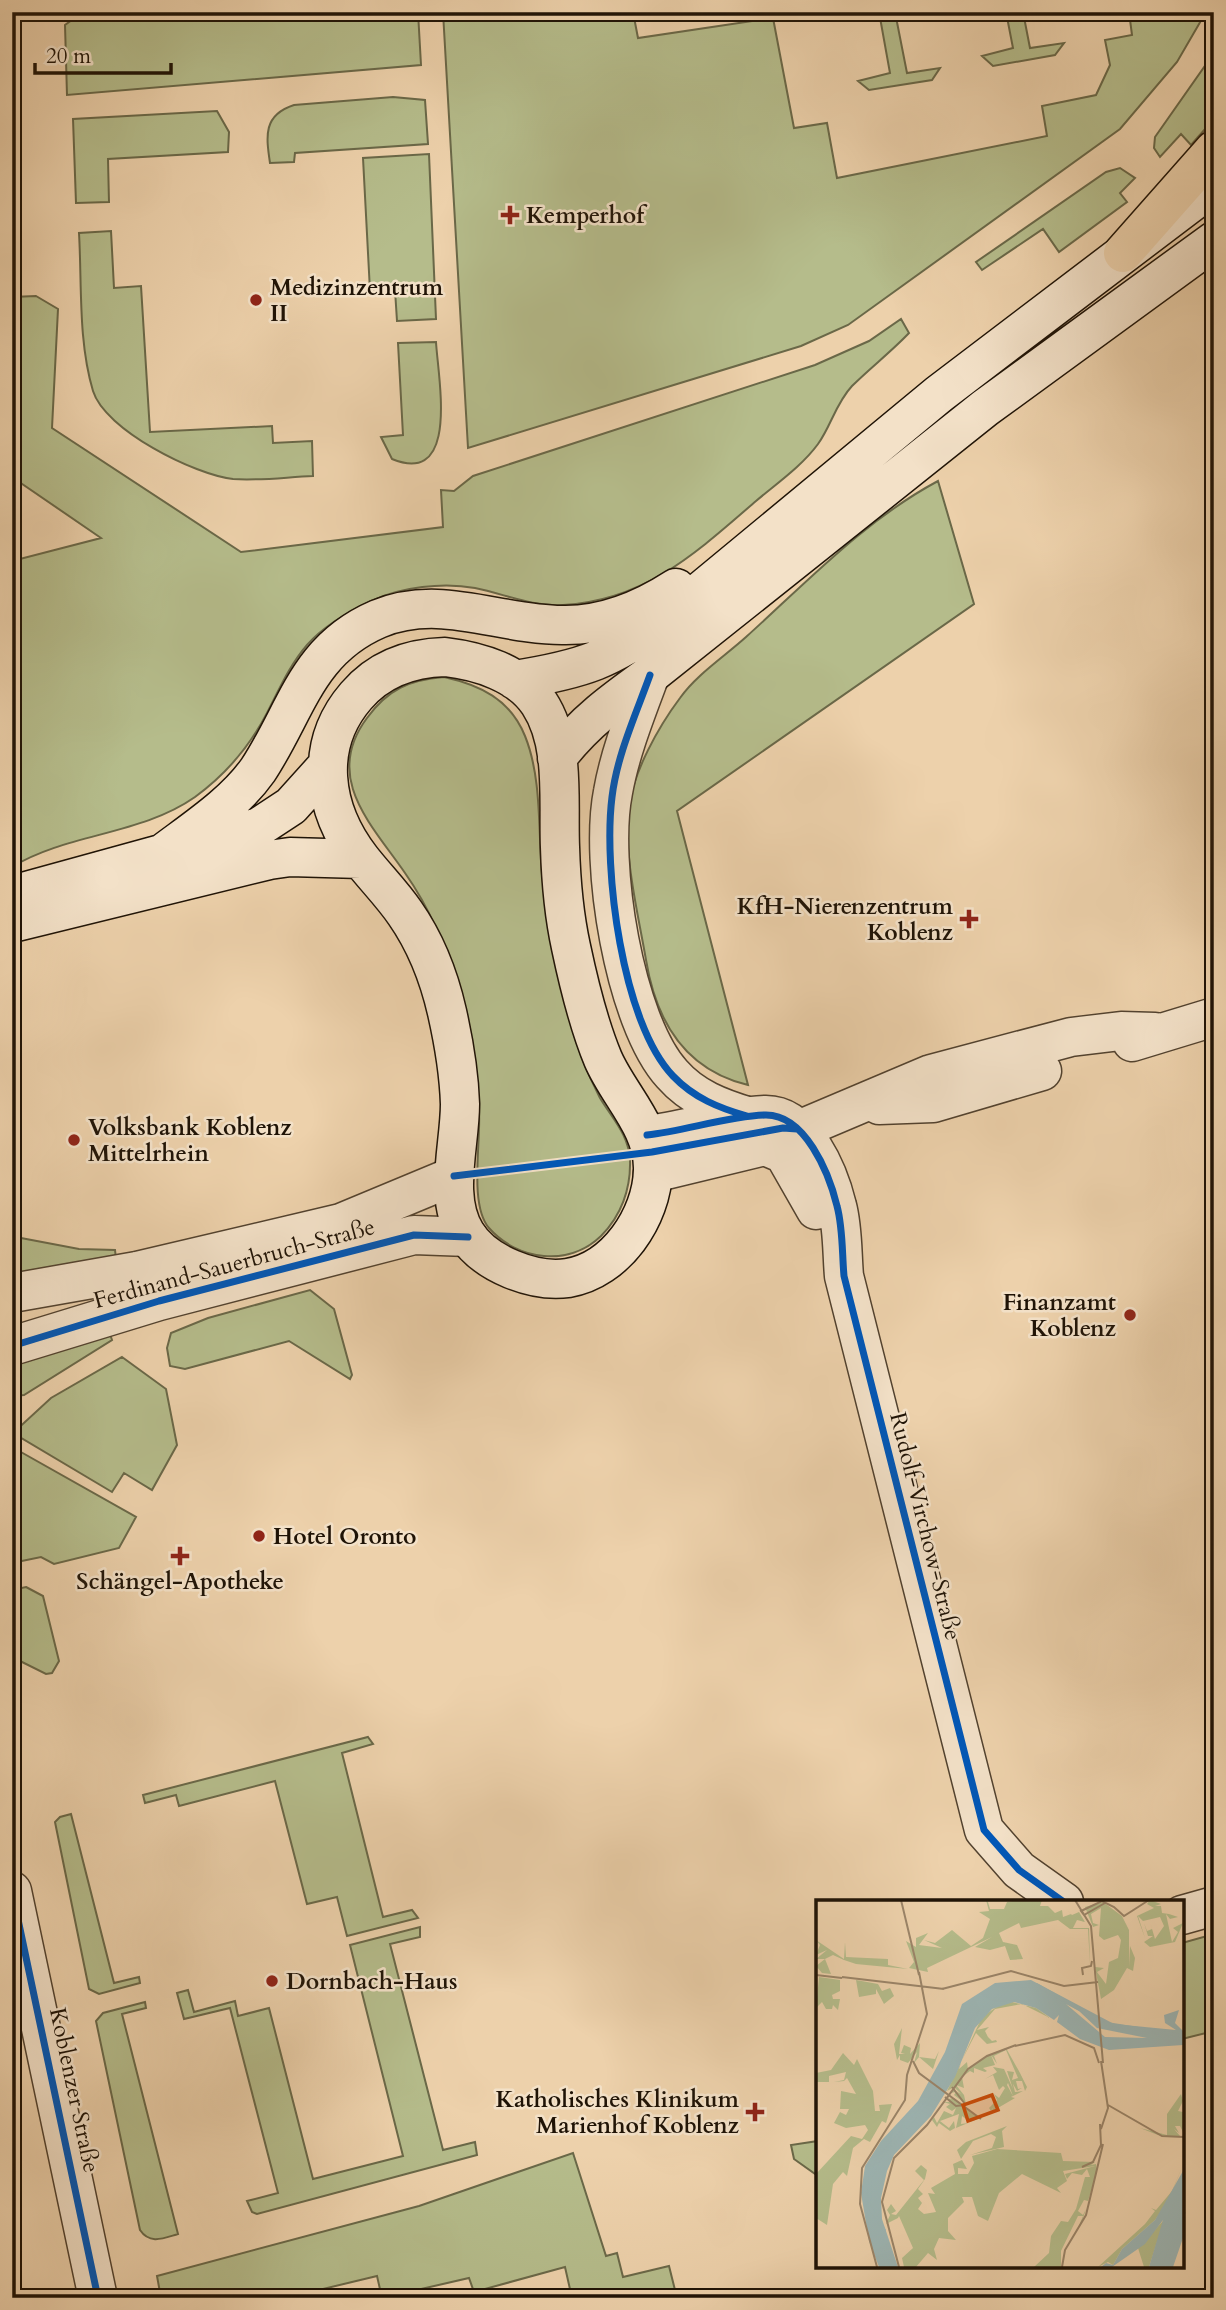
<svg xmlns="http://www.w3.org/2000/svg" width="1226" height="2310" font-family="Cardo,serif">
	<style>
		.green { fill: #b5bc8b; stroke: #6a6848; stroke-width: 2 }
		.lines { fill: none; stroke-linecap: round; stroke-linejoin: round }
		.minor-casing { stroke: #52422f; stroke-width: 41 }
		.tertiary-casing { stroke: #52422f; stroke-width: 41 }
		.secondary-casing { stroke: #1f1306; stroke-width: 41 }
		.primary-casing { stroke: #1f1306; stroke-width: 41 }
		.minor { stroke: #f3e1c8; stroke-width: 38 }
		.tertiary { stroke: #f3e1c8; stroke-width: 38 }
		.secondary { stroke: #f3e1c8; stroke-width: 38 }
		.primary { stroke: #edd1ab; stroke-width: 38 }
		.cycleway-casing { stroke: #f3e1c8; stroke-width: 11 }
		.cycleway { stroke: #0057b8; stroke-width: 7 }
		.poi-dot { fill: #8f2418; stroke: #f3e1c8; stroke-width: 2.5 }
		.labels { text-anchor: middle; stroke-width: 5; stroke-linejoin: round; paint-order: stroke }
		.poi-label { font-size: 23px; font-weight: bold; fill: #1f1306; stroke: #f3e1c8; text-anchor: start }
		.street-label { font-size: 23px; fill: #1f1306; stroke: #f3e1c8 }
		.inset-river { fill: none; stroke: #9db5b3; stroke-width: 3.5 }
		.inset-road { fill: none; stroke: #9b8569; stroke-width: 2 }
		.view { fill: #ca4e0b; fill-opacity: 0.15; stroke: #ca4e0b; stroke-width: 3.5 }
		.inset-edge { fill: none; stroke: #1f1306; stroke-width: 3.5 }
	</style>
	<rect width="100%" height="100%" fill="#edd1ab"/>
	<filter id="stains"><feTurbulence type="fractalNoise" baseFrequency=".00286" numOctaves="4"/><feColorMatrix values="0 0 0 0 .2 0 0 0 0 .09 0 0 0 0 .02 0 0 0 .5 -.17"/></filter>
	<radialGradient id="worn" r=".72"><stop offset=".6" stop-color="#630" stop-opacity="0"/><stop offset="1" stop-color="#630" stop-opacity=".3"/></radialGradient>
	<path class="green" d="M 83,12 L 418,12 L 421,65 L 67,95 L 65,25 Z
		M 443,12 L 633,12 L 638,38 L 773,18 L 794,128 L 827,123 L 837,178 L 1047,136 L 1042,106 L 1096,95 L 1110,65 L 1105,40 L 1132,35 L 1129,12 L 1206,12 L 1177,62 L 1120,129 L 848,325 L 801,346 L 468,448 Z
		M 879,12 L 895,12 L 907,73 L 940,68 L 932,80 L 869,90 L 858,81 L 890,73 Z
		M 1006,12 L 1023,12 L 1030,48 L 1064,43 L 1055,55 L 993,66 L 982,56 L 1013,48 Z
		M 1214,53 L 1214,119 L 1191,145 L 1181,134 L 1160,157 L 1154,148 L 1155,137 Z
		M 393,97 L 425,100 L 428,144 L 295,153 L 294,162 L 270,163 C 266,136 263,115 294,105 Z
		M 217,111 L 229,132 L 228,152 L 108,159 L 109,202 L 76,203 L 73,119 Z
		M 429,154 L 436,319 L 397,321 L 395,290 L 370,291 L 363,158 Z
		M 1120,168 L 1135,178 L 1120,193 L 1127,202 L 1059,252 L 1043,229 L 982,270 L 976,262 L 1106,172 Z
		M 111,231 L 114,288 L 141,286 L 150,432 L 272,426 L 273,443 L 312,441 L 313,476 C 287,477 259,481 233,479 C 195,475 105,430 93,391 C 78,341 82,284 79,233 Z
		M 36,296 L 58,309 L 52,428 L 241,552 L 443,527 L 441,490 L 454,491 L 473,476 L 815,365 L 869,341 L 901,319 L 909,333 C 891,352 870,368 852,386 C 836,403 831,426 818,444 C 802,466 776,484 756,501 C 697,552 645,601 563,605 C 532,607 505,594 475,588 C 443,582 401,587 371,601 C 348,612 324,626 307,645 C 289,666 279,690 267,713 C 250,746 225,775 195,797 C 141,835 68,833 12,867 L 12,561 L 101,538 L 12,477 L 12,297 Z
		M 436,342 C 438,378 460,487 392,459 L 381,437 L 403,435 L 398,343 Z
		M 938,481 L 974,604 L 677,811 L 748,1085 C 685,1070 656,1021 646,960 C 638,913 623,855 629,807 C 633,772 659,726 680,698 C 696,675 725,656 746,637 C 807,582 865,520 938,481 Z
		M 444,677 C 480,685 510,699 525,736 C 542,778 538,830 542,875 C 547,920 557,969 568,1013 C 575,1042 586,1071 600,1098 C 612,1118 629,1135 630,1160 C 631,1189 621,1216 601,1236 C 569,1267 518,1261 489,1228 C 469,1205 481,1142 479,1112 C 477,1079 474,1047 465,1015 C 457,986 449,955 436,928 C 428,910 417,890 405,873 C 373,826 322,778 367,718 C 388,689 409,680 444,677 Z
		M 21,1238 L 79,1249 L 115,1250 L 116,1259 L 12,1276 L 12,1248 Z
		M 310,1290 L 334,1309 L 352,1375 L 350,1379 L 289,1341 L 185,1369 L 170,1366 L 167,1348 L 171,1333 L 208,1318 Z
		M 109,1331 L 112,1340 L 24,1395 L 14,1396 L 12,1367 L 40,1352 Z
		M 122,1357 L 166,1389 L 177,1445 L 152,1490 L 124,1473 L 112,1492 L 13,1433 L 51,1398 Z
		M 12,1447 L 136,1517 L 119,1548 L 54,1564 L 41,1557 L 12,1563 Z
		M 26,1587 L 43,1596 L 59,1661 L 52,1673 L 46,1674 L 20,1661 L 12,1622 L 12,1590 Z
		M 368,1737 L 373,1744 L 342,1753 L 383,1917 L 412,1910 L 418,1918 L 347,1936 L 337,1897 L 307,1904 L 275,1781 L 179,1806 L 176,1795 L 145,1803 L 143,1795 Z
		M 71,1814 L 114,1983 L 139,1977 L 140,1983 L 99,1994 L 89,1989 L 55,1822 L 60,1817 Z
		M 420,1927 L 420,1937 L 390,1944 L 443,2150 L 475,2142 L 477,2155 L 257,2214 L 252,2212 L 247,2201 L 278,2193 L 230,2008 L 184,2019 L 177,1993 L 188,1990 L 194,2012 L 235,2001 L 238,2016 L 269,2008 L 313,2179 L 403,2156 L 350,1945 Z
		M 1214,1934 L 1214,2031 L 1182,2039 L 1182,1943 Z
		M 145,2002 L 146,2008 L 122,2014 L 178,2234 C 164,2238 150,2245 140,2230 L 96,2021 L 103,2013 Z
		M 818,2141 L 818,2176 L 794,2159 L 791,2145 Z
		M 573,2153 L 606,2256 L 617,2253 L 623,2277 L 669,2266 L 677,2298 L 572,2298 L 565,2267 L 474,2292 L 469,2278 L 382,2298 L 377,2276 L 298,2295 L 298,2298 L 161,2298 L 157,2276 L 419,2206 Z"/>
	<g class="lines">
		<defs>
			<path id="minor" d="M 1132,1042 L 1214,1017
				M 879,1105 L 933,1103 L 1042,1071
				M 784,1154 L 801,1129 L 931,1074 L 1071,1037 L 1121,1031 L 1155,1032"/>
			<path id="tertiary" d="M 650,675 C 636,713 620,752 613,792 C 599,862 624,1021 672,1074 C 693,1098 720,1108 750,1117
				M 647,1135 C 684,1131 729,1116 765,1115 C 805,1114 829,1173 837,1206 C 843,1228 842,1254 844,1276 L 984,1830 L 1019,1870 L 1064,1902
				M 653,1173 L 765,1146 L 784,1154 L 816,1210
				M 12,1293 L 137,1271 L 341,1223 L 454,1176
				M 12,1346 L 159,1301 L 414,1235 L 468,1237
				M 12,1891 L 98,2298
				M 1182,1915 L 1214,1906"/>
			<path id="secondary" d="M 445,657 C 479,661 519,673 539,703 C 566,744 558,801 560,847 C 561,881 564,915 571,947 C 579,985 588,1023 603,1059 C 619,1096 654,1127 653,1170 C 652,1217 616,1270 568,1278 C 534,1283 485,1264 466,1234 C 443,1197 460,1146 460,1104 C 459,1073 454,1043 447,1012 C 439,977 426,943 405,913 C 392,894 375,877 361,859 C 323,810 313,746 356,696 C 379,669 410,658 445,657 Z
				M 515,680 C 584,669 609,660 667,619 L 939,394 L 1214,185
				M 557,758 C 583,723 615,700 650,675 L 985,408 L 1214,241
				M 162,854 C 195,829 234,804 258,770 C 297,711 306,650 378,619 C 440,593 499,625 562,625 C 603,626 642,610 676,588
				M 12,895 L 259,827 L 291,806 L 327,766
				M 12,923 L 269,860 L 290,857 L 361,859"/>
			<path id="primary" d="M 1123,253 L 1214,150"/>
		</defs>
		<use href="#minor" class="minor-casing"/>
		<use href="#tertiary" class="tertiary-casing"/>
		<use href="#secondary" class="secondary-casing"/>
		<use href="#primary" class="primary-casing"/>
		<use href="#minor" class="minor"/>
		<use href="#tertiary" class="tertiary"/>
		<use href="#secondary" class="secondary"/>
		<use href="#primary" class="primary"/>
		<defs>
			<path id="cycleway" d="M 650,675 C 636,714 617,755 612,797 C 603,868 622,1023 673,1076 C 694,1098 719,1108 747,1116
				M 647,1135 C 684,1131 729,1116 765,1115 C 805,1114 829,1173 837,1206 C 843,1228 842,1254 844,1276 L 984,1830 L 1019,1870 L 1064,1902
				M 454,1176 L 652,1152 L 783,1128 L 797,1129
				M 12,1346 L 159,1301 L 414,1235 L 468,1237
				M 12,1891 L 98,2298"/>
		</defs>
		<use href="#cycleway" class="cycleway-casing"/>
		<use href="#cycleway" class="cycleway"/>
	</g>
	<g class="poi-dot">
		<path d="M506.5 204.5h7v7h7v7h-7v7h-7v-7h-7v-7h7z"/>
		<circle cx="256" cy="300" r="7"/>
		<path d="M965.5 908.5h7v7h7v7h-7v7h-7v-7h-7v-7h7z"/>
		<circle cx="74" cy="1140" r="7"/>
		<circle cx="1130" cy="1315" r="7"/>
		<circle cx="259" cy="1536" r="7"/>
		<path d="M176.5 1545.5h7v7h7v7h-7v7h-7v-7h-7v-7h7z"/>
		<circle cx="272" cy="1981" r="7"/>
		<path d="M751.5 2101.5h7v7h7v7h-7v7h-7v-7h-7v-7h7z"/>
	</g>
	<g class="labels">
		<g class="poi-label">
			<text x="526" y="223">Kemperhof</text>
			<text x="270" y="295">Medizinzentrum<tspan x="270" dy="26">II</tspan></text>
			<text x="953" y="914" text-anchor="end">KfH-Nierenzentrum<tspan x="953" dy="26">Koblenz</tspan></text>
			<text x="88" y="1135">Volksbank Koblenz<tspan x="88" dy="26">Mittelrhein</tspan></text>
			<text x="1116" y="1310" text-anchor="end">Finanzamt<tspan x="1116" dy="26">Koblenz</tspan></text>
			<text x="273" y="1544">Hotel Oronto</text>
			<text x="180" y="1589" text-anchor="middle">Schängel-Apotheke</text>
			<text x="286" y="1989">Dornbach-Haus</text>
			<text x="739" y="2107" text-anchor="end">Katholisches Klinikum<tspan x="739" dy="26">Marienhof Koblenz</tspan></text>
		</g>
		<g class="street-label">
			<text transform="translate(234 1263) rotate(-15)" y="8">Ferdinand-Sauerbruch-Straße</text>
			<text transform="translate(926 1526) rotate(76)" y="8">Rudolf-Virchow-Straße</text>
			<text transform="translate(75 2090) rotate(78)" y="8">Koblenzer Straße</text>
		</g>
	</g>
	<g transform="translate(816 1900)">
		<rect width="368" height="368" fill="#edd1ab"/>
		<path d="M 170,0 L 172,2 L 174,9 L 188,9 L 191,2 L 202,0 L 226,0 L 224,6 L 232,6 L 239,13 L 246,10 L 247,17 L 255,14 L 251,10 L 256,15 L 263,12 L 269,22 L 261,20 L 257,28 L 273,28 L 274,65 L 272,29 L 254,29 L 242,20 L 205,28 L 203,23 L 183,33 L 187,42 L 201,45 L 207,59 L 194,60 L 189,46 L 174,50 L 159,47 L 176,37 L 111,68 L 112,72 L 93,68 L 98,62 L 90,41 L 100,47 L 100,38 L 112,33 L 103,45 L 126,48 L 108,40 L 119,43 L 136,30 L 155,46 L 167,38 L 174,19 L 163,12 L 173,11 ZM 334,0 L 345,4 L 339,6 L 345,6 L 346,13 L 353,14 L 362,17 L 354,19 L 350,14 L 356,42 L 362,32 L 357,28 L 367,23 L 359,42 L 334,47 L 328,42 L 337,36 L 332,36 L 328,23 L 331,31 L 336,29 L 334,22 L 339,39 L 348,26 L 344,17 L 327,21 L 322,16 L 329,38 L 321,16 L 338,8 L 331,4 ZM 287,2 L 306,16 L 313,30 L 313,67 L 314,46 L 319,58 L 317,71 L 311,68 L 298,90 L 285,99 L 279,67 L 288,68 L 281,72 L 290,84 L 293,62 L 302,58 L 305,40 L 302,35 L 288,40 L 283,36 L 285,8 L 275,14 L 277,23 L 283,25 L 277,27 L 269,7 ZM 0,40 L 28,59 L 29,42 L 30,57 L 72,59 L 72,65 L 92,69 L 40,64 L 28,60 L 17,55 L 9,59 L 15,74 L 6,73 L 0,66 L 9,59 L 0,59 L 11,50 L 0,55 L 4,45 ZM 3,77 L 24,80 L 24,91 L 16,95 L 17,99 L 24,99 L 22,110 L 17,105 L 16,109 L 10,109 L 6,102 L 0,108 ZM 40,80 L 62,84 L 66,91 L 74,88 L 78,96 L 68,104 L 60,89 L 60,94 L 43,97 ZM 196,102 L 220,108 L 234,118 L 206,104 L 179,109 L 161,130 L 173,127 L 169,131 L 172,137 L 176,141 L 180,140 L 181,142 L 171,144 L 160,133 L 146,160 L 166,117 L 182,106 ZM 86,128 L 83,154 L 89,154 L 85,153 L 88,145 L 95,148 L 94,154 L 104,143 L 103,157 L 119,159 L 123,151 L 117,169 L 103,157 L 98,163 L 101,152 L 92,163 L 84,160 L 84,155 L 81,160 L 78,144 ZM 190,148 L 204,173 L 212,170 L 204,173 L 211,187 L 209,191 L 206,181 L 200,181 L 202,189 L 206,188 L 201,191 L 197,184 L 199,192 L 207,191 L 197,196 L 192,183 L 191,185 L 197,196 L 195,197 L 199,198 L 175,212 L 178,206 L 175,211 L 173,208 L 181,200 L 178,194 L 183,198 L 189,188 L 195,194 L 187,186 L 183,190 L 177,175 L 169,179 L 181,172 L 177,167 L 188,169 L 197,189 L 191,171 L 198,172 L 196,180 L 202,178 L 190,150 L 178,156 L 181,164 L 175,155 L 179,165 L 167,168 L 171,171 L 169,172 L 158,168 L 158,173 L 154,171 L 146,177 L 148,188 L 140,185 L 148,195 L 150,204 L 138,195 L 140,192 L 134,193 L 138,190 L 145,194 L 138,187 L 131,191 L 145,163 L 143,169 L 151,162 L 152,170 L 170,156 ZM 27,153 L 38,165 L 41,159 L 57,191 L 59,211 L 64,211 L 63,205 L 76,204 L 70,223 L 66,221 L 54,242 L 48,239 L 37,248 L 31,276 L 27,272 L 17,284 L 11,325 L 0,318 L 0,274 L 35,236 L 46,239 L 52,230 L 49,225 L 30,228 L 18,223 L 24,212 L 30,215 L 33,209 L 24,209 L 25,191 L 40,194 L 31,178 L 28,181 L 18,182 L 28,180 L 30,172 L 13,176 L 13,182 L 0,182 L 0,173 L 15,170 ZM 365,194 L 367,201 L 362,211 L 367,212 L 367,232 L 364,226 L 359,226 L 363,233 L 358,229 L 364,236 L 351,236 L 342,235 L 324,228 L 351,235 L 351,214 ZM 133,195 L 132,199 L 138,198 L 164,218 L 154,222 L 146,216 L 145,224 L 152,223 L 140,228 L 143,214 L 124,221 L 133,228 L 138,221 L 139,228 L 134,231 L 123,223 L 121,227 L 116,220 L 118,217 L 121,223 L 128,211 L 137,215 L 140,208 L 136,211 L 130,207 L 134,204 L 127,202 L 134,202 L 131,198 ZM 191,226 L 186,231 L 188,247 L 154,255 L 176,248 L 180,237 L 175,234 L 157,241 L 145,259 L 141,250 L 150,242 ZM 181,249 L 245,253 L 247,261 L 279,262 L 275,265 L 280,264 L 281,271 L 272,301 L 268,300 L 262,311 L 267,315 L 270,309 L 266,321 L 262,328 L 267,316 L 262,316 L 245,351 L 245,367 L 218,367 L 233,353 L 235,336 L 245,321 L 252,322 L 260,309 L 269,277 L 274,277 L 271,269 L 266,275 L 256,273 L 251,279 L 249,274 L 279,266 L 247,271 L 251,281 L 241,288 L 245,293 L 206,274 L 183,293 L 172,321 L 162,316 L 156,297 L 146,297 L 148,302 L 132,318 L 132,331 L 140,340 L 123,338 L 118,349 L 121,360 L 112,353 L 100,367 L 88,367 L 86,358 L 97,348 L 83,316 L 82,318 L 70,324 L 74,315 L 71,310 L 75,304 L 80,311 L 75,314 L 80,315 L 108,280 L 99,271 L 105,265 L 111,270 L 109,279 L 102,289 L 107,294 L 102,298 L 106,303 L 102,309 L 108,314 L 120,312 L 112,293 L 119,294 L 115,288 L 139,274 L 137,264 L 146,260 L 151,269 L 142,268 L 142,274 L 152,274 L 158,263 L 156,256 ZM 367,265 L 353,299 L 339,320 L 306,349 L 297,365 L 292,362 L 282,367 L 329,324 L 339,311 L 335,308 L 340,310 L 356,291 ZM 348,320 L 333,367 L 328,367 L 322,348 Z" fill="#b5bc8b"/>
		<path d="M 215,80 L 298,124 L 360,130 L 349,123 L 348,115 L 363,110 L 359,123 L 367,131 L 367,145 L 293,150 L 264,139 L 241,122 L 243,115 L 238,120 L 220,108 L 198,102 L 176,109 L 159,128 L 139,177 L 115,216 L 78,255 L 71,271 L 65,298 L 66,319 L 82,367 L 63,367 L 53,341 L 45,293 L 49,266 L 65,241 L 102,201 L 129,152 L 146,104 L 179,83 ZM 250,104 L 263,111 L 281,128 L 331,138 L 289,137 ZM 367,271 L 367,338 L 357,367 L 333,367 L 347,320 L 329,344 L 296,367 L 285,367 L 290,363 L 297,365 L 306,349 L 339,320 Z" fill="#9db5b3" fill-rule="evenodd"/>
		<path class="inset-river" d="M 286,123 L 368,136M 126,186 L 158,117 L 194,87 L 221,85 L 279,118M 72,367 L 65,345 L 68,330 L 53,306 L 54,279 L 63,258 L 122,190M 348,367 L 368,312"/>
		<path class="inset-road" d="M 85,0 L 103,75M 259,0 L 275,26 L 287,163M 289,3 L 268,15 L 265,11 L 286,1 L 298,7 L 308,16 L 333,0M 0,75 L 26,78M 267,75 L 266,68 L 275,66 L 276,61M 26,77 L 128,89M 126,89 L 195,71 L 248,86 L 282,82M 199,146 L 249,135 L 278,148 L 283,163M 97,161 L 103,173 L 165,219M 285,161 L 292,208 L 285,229M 136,187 L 149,204M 129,197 L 140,206 L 149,205M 292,205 L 346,236 L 368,237M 266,267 L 277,262 L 285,245 L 284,224M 61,367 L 44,304 L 46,268 L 89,200 L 91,175 L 111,114 L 103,72M 83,367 L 66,302 L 78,258 L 111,225 L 152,169 L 171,156 L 200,145M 246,367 L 249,350 L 270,315 L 287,244"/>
		<path class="view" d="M 176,195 L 182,210 L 152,221 L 147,205 Z"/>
		<rect width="368" height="368" class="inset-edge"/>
	</g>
	<rect width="1226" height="2310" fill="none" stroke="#edd1ab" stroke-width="42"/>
	<rect x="14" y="14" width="1198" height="2282" fill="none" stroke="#1f1306" stroke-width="3.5"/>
	<rect x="21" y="21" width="1184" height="2268" fill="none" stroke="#1f1306" stroke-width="2"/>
	<path d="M35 63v10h136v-10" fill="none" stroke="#1f1306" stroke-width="3.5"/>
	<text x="46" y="63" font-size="21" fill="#1f1306" stroke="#f3e1c8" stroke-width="5" paint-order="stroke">20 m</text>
	<rect width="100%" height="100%" filter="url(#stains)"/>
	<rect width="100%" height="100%" fill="url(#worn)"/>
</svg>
